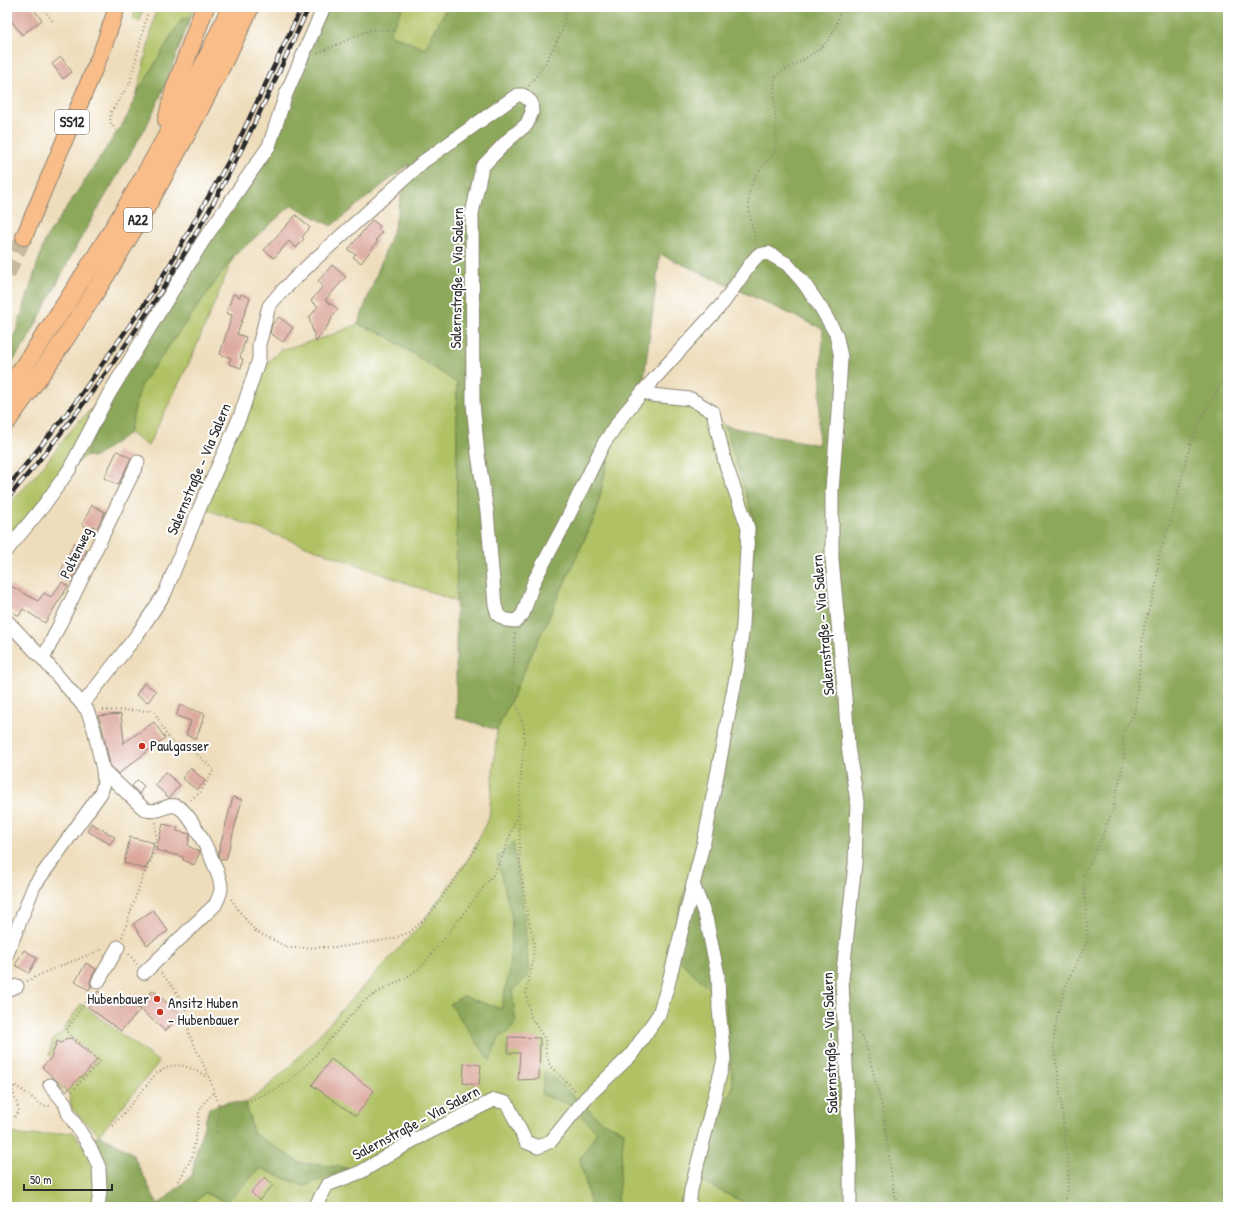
<svg xmlns="http://www.w3.org/2000/svg" width="1235" height="1214" font-family="'Patrick Hand',sans-serif">
	<style>
		.green { fill: #b1c265; stroke: #6e7648 }
		.forest { fill: #8ca85a; stroke: #5c6a42 }
		.building { fill: #dca89d }
		.lines { fill: none; stroke-linecap: round; stroke-linejoin: round }
		.major-tunnel { stroke: #c7b99e; stroke-width: 16; stroke-dasharray: 16 8; stroke-linecap: butt }
		.minor-casing { stroke: #8c8473; stroke-width: 15 }
		.major-casing { stroke: #8c8473; stroke-width: 18 }
		.highway-casing { stroke: #8c8473; stroke-width: 20 }
		.path { stroke: #8c8473; stroke-width: 2; stroke-dasharray: 1 3; stroke-linecap: butt }
		.minor { stroke: #fff; stroke-width: 13 }
		.major { stroke: #f8bd89; stroke-width: 16 }
		.highway { stroke: #f8bd89; stroke-width: 18 }
		.rail-casing { stroke: #2b2b2b; stroke-width: 4.5 }
		.rail { stroke: #fff; stroke-width: 3; stroke-dasharray: 9; stroke-linecap: butt }
		.poi-dot { fill: #c8321e; stroke: #fff; stroke-width: 1.5 }
		.labels { text-anchor: middle; stroke-width: 4; stroke-linejoin: round; paint-order: stroke }
		.shield { fill: #fff; stroke: #6b6b6b; stroke-width: 1 }
		.shield-label { font-size: 14px; font-weight: bold; fill: #2b2b2b }
		.street-label { font-size: 15px; fill: #2b2b2b; stroke: #fff }
		.poi-label { font-size: 15px; fill: #2b2b2b; stroke: #fff; text-anchor: start }
	</style>
	<rect width="100%" height="100%" fill="#fff"/>
	<filter id="ink" filterUnits="userSpaceOnUse"><feTurbulence type="fractalNoise" baseFrequency=".025" numOctaves="2"/><feDisplacementMap in="SourceGraphic" scale="8" xChannelSelector="R" yChannelSelector="G"/><feConvolveMatrix kernelMatrix="1 2 1 2 8 2 1 2 1" color-interpolation-filters="sRGB"/></filter>
	<filter id="wash" filterUnits="userSpaceOnUse"><feTurbulence type="fractalNoise" baseFrequency=".012" numOctaves="4" result="noise"/><feDisplacementMap in="SourceGraphic" scale="16" xChannelSelector="R" yChannelSelector="G"/><feGaussianBlur stdDeviation="0.9" result="paint"/><feColorMatrix in="noise" values="0 0 0 0 0 0 0 0 0 0 0 0 0 0 0 0 0 1.4 0 .05"/><feComposite in="paint" operator="in"/></filter>
	<g filter="url(#wash)">
		<rect width="100%" height="100%" fill="#edb"/>
		<path class="green" d="M 136,7 L 143,7 L 140,22 L 133,19 Z
			M 157,7 L 195,7 L 191,16 L 181,20 L 137,94 Z
			M 403,7 L 447,7 L 425,49 L 389,34 Z
			M 234,256 L 191,359 L 148,446 L 129,433 L 140,386 Z
			M 358,324 L 385,335 L 457,383 L 458,602 L 200,507 L 252,379 L 280,350 L 326,337 Z
			M 121,379 L 85,456 L 69,470 L 7,550 L 7,507 L 40,470 L 77,423 Z
			M 656,396 L 686,401 L 725,426 L 756,527 L 739,688 L 725,1003 L 733,1086 L 695,1178 L 753,1207 L 189,1207 L 205,1193 L 227,1202 L 260,1168 L 304,1186 L 349,1168 L 300,1163 L 253,1133 L 246,1103 L 264,1090 L 289,1067 L 423,922 L 470,856 L 489,817 L 497,730 L 596,514 L 612,440 L 641,401 Z
			M 81,1004 L 159,1062 L 99,1135 L 72,1109 L 69,1094 L 56,1083 L 66,1072 L 49,1055 L 53,1039 L 60,1035 Z
			M 7,1132 L 25,1136 L 73,1132 L 82,1144 L 104,1177 L 96,1207 L 8,1207 L 7,1204 Z"/>
		<path class="forest" d="M 328,7 L 403,7 L 389,34 L 425,49 L 447,7 L 1228,7 L 1228,1207 L 753,1207 L 695,1178 L 733,1086 L 725,1003 L 669,951 L 739,688 L 756,527 L 725,426 L 818,445 L 823,329 L 660,254 L 641,401 L 612,440 L 596,514 L 497,730 L 456,717 L 457,383 L 385,335 L 358,324 L 394,228 L 409,164 L 331,226 L 292,205 L 234,256 L 140,386 L 129,433 L 95,457 L 85,456 L 121,379 L 212,232 L 270,151 Z
			M 191,16 L 164,88 L 147,125 L 78,243 L 26,343 L 7,369 L 7,346 L 16,332 L 45,240 L 127,117 L 137,94 L 181,20 Z
			M 513,842 L 524,914 L 529,976 L 512,990 L 516,1022 L 510,1031 L 499,1038 L 490,1061 L 450,1004 L 463,996 L 501,1009 L 509,974 L 512,919 L 497,857 Z
			M 545,1070 L 601,1121 L 624,1131 L 617,1207 L 591,1207 L 580,1159 L 597,1132 L 570,1104 L 542,1095 Z
			M 228,1102 L 246,1103 L 253,1133 L 300,1163 L 350,1168 L 304,1186 L 260,1168 L 227,1202 L 205,1193 L 189,1207 L 96,1207 L 104,1177 L 82,1144 L 99,1135 L 132,1153 L 158,1205 L 192,1175 L 197,1149 L 209,1108 Z"/>
		<g id="blocks">
			<path class="building" d="M 7,7 L 32,7 L 42,20 L 22,35 L 7,15 Z
				M 61,57 L 72,72 L 63,79 L 52,64 Z
				M 296,215 L 310,228 L 302,237 L 304,239 L 296,248 L 289,241 L 274,258 L 264,250 Z
				M 372,220 L 380,226 L 378,229 L 382,232 L 376,240 L 378,241 L 361,263 L 353,257 L 356,254 L 348,250 Z
				M 332,265 L 346,277 L 325,300 L 338,309 L 331,318 L 332,319 L 316,342 L 309,318 L 318,306 L 311,301 L 323,286 L 318,281 Z
				M 233,294 L 240,297 L 241,294 L 250,298 L 237,334 L 246,337 L 240,358 L 243,359 L 241,368 L 229,364 L 231,358 L 220,354 L 232,315 L 226,313 Z
				M 279,317 L 293,328 L 283,342 L 270,333 L 272,325 Z
				M 117,451 L 131,458 L 118,485 L 104,478 Z
				M 92,505 L 105,512 L 97,528 L 93,526 L 92,529 L 82,525 Z
				M 74,543 L 87,550 L 71,582 L 59,575 Z
				M 62,582 L 68,586 L 45,623 L 23,609 L 19,616 L 13,612 L 8,607 L 10,603 L 7,599 L 7,584 L 38,601 L 44,593 L 51,597 Z
				M 144,683 L 156,691 L 148,702 L 136,695 Z
				M 180,705 L 205,714 L 196,739 L 186,735 L 191,721 L 176,716 Z
				M 121,714 L 124,741 L 122,744 L 154,722 L 165,738 L 118,774 L 110,765 L 102,727 L 98,716 Z
				M 191,768 L 205,781 L 197,790 L 182,778 Z
				M 165,772 L 180,785 L 169,798 L 155,785 Z
				M 137,780 L 144,786 L 139,794 L 132,786 Z
				M 233,797 L 242,800 L 226,860 L 220,859 L 218,854 Z
				M 91,823 L 115,837 L 110,844 L 87,831 Z
				M 163,824 L 177,827 L 177,831 L 190,834 L 188,846 L 200,852 L 194,865 L 183,860 L 183,857 L 156,850 Z
				M 130,837 L 154,843 L 150,860 L 145,869 L 124,863 Z
				M 153,910 L 168,931 L 147,945 L 133,924 Z
				M 24,950 L 37,958 L 29,973 L 15,965 Z
				M 86,963 L 96,969 L 91,978 L 90,982 L 91,986 L 89,990 L 75,982 Z
				M 153,990 L 181,1016 L 165,1031 L 139,1008 Z
				M 98,991 L 121,1008 L 129,1001 L 140,1010 L 121,1031 L 88,1007 Z
				M 508,1037 L 540,1038 L 539,1079 L 518,1080 L 520,1053 L 508,1053 Z
				M 71,1038 L 97,1060 L 82,1077 L 80,1077 L 67,1091 L 42,1067 L 51,1058 L 57,1041 L 61,1043 L 65,1039 Z
				M 331,1059 L 374,1091 L 356,1116 L 312,1085 Z
				M 464,1063 L 481,1065 L 479,1085 L 463,1083 Z
				M 265,1177 L 273,1185 L 259,1200 L 251,1192 Z"/>
		</g>
	</g>
	<g filter="url(#ink)">
		<use href="#blocks" fill-opacity="0" stroke="#8c8473" stroke-width="1"/>
		<g class="lines">
			<path class="major-tunnel" d="M 7,275 L 24,237"/>
			<defs>
				<path id="minor" d="M 7,550 L 44,505 L 69,470 L 109,394 L 136,350 L 203,241 L 269,146 L 286,94 L 324,7
					M 7,621 L 43,659 L 87,710 L 94,729 L 103,770 L 104,783 L 101,793 L 34,886 L 7,954
					M 43,659 L 138,462
					M 83,704 L 137,635 L 165,593 L 200,507 L 241,414 L 259,359 L 259,345 L 269,306 L 280,293 L 311,263 L 424,161 L 517,95 L 523,95 L 531,102 L 532,112 L 527,124 L 508,140 L 482,167 L 472,214 L 473,403 L 478,455 L 487,511 L 495,605 L 498,615 L 506,620 L 516,621 L 523,614 L 534,581 L 564,525 L 604,443 L 624,414 L 645,389 L 723,303 L 751,263 L 758,255 L 768,253 L 787,264 L 803,282 L 821,308 L 836,334 L 841,357 L 838,412 L 832,490 L 832,559 L 845,698 L 848,747 L 857,801 L 855,864 L 842,980 L 850,1148 L 850,1207
					M 103,770 L 143,808 C 158,817 167,801 178,807 C 192,813 221,873 221,888 C 221,894 218,899 215,905 L 144,973
					M 98,982 L 118,947
					M 7,990 L 17,986
					M 50,1085 L 65,1103 L 68,1113 L 90,1147 L 99,1167 L 100,1190 L 98,1207
					M 315,1207 L 327,1185 L 361,1172 L 412,1141 L 494,1100 L 507,1103 L 526,1142 L 538,1147 L 551,1141 L 585,1099 L 631,1055 L 659,1014 L 668,985 L 705,837 L 738,667 L 743,625 L 748,528 L 725,462 L 713,412 L 691,399 L 651,395 L 645,389
					M 689,1207 L 691,1190 L 724,1059 L 719,1009 L 718,975 L 706,918 L 693,884"/>
				<path id="major" d="M 24,237 L 103,48 L 117,7"/>
				<path id="highway" d="M 167,120 L 175,89 L 205,7
					M 7,391 C 91,269 171,143 231,7
					M 7,421 C 27,393 47,366 66,337 C 136,232 196,121 250,7"/>
			</defs>
			<use href="#minor" class="minor-casing"/>
			<use href="#major" class="major-casing"/>
			<use href="#highway" class="highway-casing"/>
			<path class="path" d="M 42,7 L 54,23
				M 318,53 L 370,30 L 396,30
				M 529,86 L 546,62 L 562,31 L 567,7
				M 116,130 L 110,122 L 111,112 L 130,83 L 149,7
				M 756,244 C 750,214 741,194 761,168 C 766,161 774,157 775,148 C 779,125 772,101 775,77 C 782,71 789,68 796,64 C 822,49 837,39 840,7
				M 99,710 L 154,711 L 170,741 L 191,749 L 214,770 L 200,793 L 188,801
				M 519,815 L 520,861 L 526,909 L 534,941 L 533,960 L 526,994 L 531,1018 L 545,1039 L 546,1052 L 550,1066 L 577,1092
				M 231,899 L 239,911 L 255,931 L 289,948 L 340,947 L 392,939 L 410,932 L 429,915 L 473,854 L 481,837
				M 122,937 L 142,878 L 151,861 L 156,841 L 156,821
				M 129,954 L 137,964
				M 161,973 L 174,988 L 184,1005 L 187,1014 L 189,1034 L 209,1077 L 219,1105 L 216,1132
				M 27,981 L 48,971 L 103,949
				M 858,1033 L 865,1041 L 883,1111 L 893,1188 L 898,1207
				M 72,1091 L 100,1061 L 66,1031 L 92,992
				M 219,1105 L 240,1105 L 278,1088 L 289,1081 L 314,1057 L 363,1002 L 371,996 L 407,977 L 421,967 L 450,931 L 493,875 L 503,855 L 518,813 L 524,740 L 524,728 L 516,702 L 513,687 L 515,632
				M 7,1118 L 14,1118 L 19,1111 L 13,1091 L 14,1085 L 22,1090 L 43,1106 L 52,1106
				M 113,1126 L 156,1074 C 176,1059 187,1066 207,1077
				M 178,1181 L 184,1172 L 192,1157 L 198,1125 L 199,1112 L 204,1103 L 214,1092
				M 164,1207 L 169,1203 L 194,1207
				M 1065,1207 L 1069,1177 L 1058,1072 L 1053,1046 L 1057,1016 L 1066,985 L 1088,940 L 1083,877 L 1102,837 L 1113,809 L 1124,760 L 1123,733 L 1135,711 L 1144,627 L 1156,585 L 1159,555 L 1170,524 L 1191,441 L 1205,411 L 1228,372"/>
			<use href="#minor" class="minor"/>
			<use href="#major" class="major"/>
			<use href="#highway" class="highway"/>
			<defs>
				<path id="rail" d="M 7,488 L 72,407 L 144,305 L 169,266 L 231,157 L 302,7
					M 7,499 C 96,395 174,281 236,160 C 262,110 285,58 309,7"/>
			</defs>
			<use href="#rail" class="rail-casing"/>
			<use href="#rail" class="rail"/>
		</g>
	</g>
	<g class="poi-dot">
		<circle cx="142" cy="746" r="4"/>
		<circle cx="157" cy="999" r="4"/>
		<circle cx="160" cy="1012" r="4"/>
	</g>
	<g class="labels">
		<g class="shield">
			<rect x="55" y="110" width="34" height="24" rx="3"/>
			<rect x="124" y="208" width="28" height="24" rx="3"/>
		</g>
		<g class="shield-label">
			<text x="72" y="127">SS12</text>
			<text x="138" y="225">A22</text>
		</g>
		<g class="street-label">
			<text transform="translate(457 278) rotate(-89)" y="5">Salernstraße - Via Salern</text>
			<text transform="translate(199 469) rotate(-67)" y="5">Salernstraße - Via Salern</text>
			<text transform="translate(76 553) rotate(-64)" y="5">Poltenweg</text>
			<text transform="translate(823 625) rotate(-95)" y="5">Salernstraße - Via Salern</text>
			<text transform="translate(830 1043) rotate(-92)" y="5">Salernstraße - Via Salern</text>
			<text transform="translate(416 1123) rotate(-28)" y="5">Salernstraße - Via Salern</text>
		</g>
		<g class="poi-label">
			<text x="150" y="751">Paulgasser</text>
			<text x="149" y="1004" text-anchor="end">Hubenbauer</text>
			<text x="168" y="1008">Ansitz Huben<tspan x="168" dy="17">- Hubenbauer</tspan></text>
		</g>
	</g>
	<rect width="1235" height="1214" fill="none" stroke="#fff" stroke-width="24"/>
	<path d="M24 1184v6h88v-6" fill="none" stroke="#2b2b2b" stroke-width="2"/>
	<text x="30" y="1184" font-size="12" fill="#2b2b2b" stroke="#ffffff" stroke-width="3" paint-order="stroke">50 m</text>
</svg>
